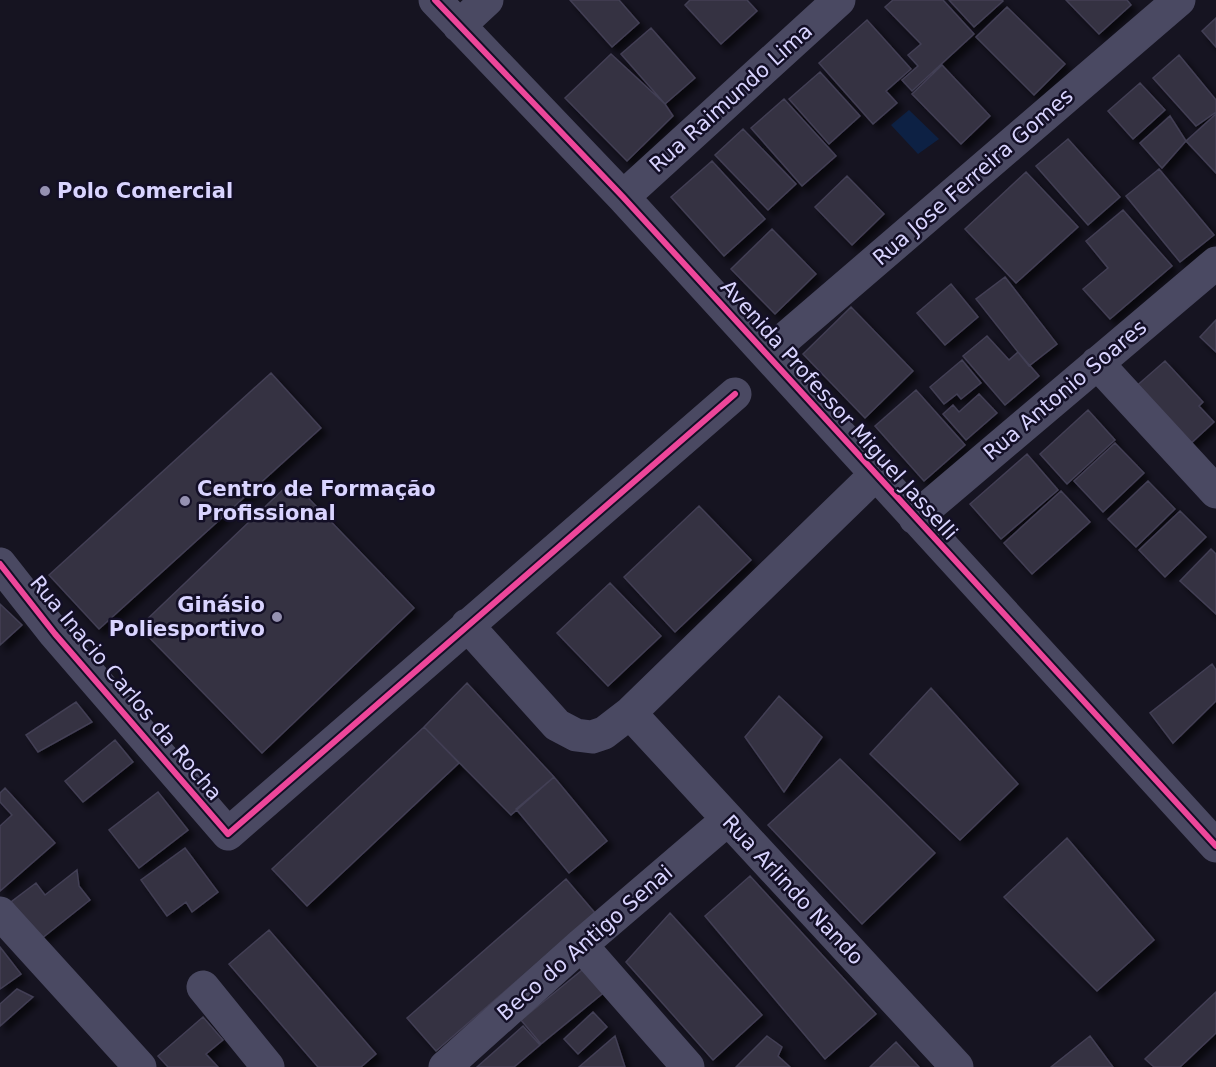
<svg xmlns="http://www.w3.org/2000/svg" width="1216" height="1067" font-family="'DejaVu Sans',sans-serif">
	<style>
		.water { fill: #0d2144 }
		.building { fill: #343243; stroke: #433f54; stroke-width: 1.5; filter: url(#shadow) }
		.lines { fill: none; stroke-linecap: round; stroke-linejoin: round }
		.minor { stroke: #4a4962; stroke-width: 33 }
		.cycleway-casing { stroke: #130f26; stroke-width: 10 }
		.cycleway { stroke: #ed469a; stroke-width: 6 }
		.poi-dot { fill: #9591b1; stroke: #130f26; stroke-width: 2 }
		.labels { text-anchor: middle; stroke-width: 5; stroke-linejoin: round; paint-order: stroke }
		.street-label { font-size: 21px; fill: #d9d4ff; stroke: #130f26 }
		.poi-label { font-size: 21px; font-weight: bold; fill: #d9d4ff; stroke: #130f26; text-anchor: start }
	</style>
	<defs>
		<filter id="shadow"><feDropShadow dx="5.5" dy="5.5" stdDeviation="3" flood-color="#0009"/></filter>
	</defs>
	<rect width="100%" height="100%" fill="#161421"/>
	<path class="water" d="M 909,110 L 939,139 L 918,154 L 891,125 Z"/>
	<path class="building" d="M 570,0 L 619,0 L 639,23 L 612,47 Z
		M 690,0 L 747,0 L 757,11 L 721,44 L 685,5 Z
		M 893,0 L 943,0 L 974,34 L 912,91 L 902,80 L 918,66 L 908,55 L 921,44 L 885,7 Z
		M 949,0 L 1002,0 L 1003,1 L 974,27 Z
		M 1066,0 L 1127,0 L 1131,5 L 1099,34 Z
		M 1007,7 L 1065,64 L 1034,95 L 976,37 Z
		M 1216,18 L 1216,47 L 1202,31 Z
		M 867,20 L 911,69 L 886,91 L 897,103 L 873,124 L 819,63 Z
		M 651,28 L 695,78 L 665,104 L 621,54 Z
		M 611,54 L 665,104 L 673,116 L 627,161 L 565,98 Z
		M 1179,55 L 1216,100 L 1216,112 L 1196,126 L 1153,78 Z
		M 942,65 L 990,116 L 961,144 L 912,94 Z
		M 820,72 L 860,116 L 829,144 L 789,99 Z
		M 1140,83 L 1165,110 L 1133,139 L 1108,111 Z
		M 784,99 L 836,156 L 802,186 L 751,128 Z
		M 1216,114 L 1216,173 L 1186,141 Z
		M 1170,116 L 1186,141 L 1162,168 L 1140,143 Z
		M 743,129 L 796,184 L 768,210 L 715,155 Z
		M 1068,139 L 1120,197 L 1088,225 L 1036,166 Z
		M 712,161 L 765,219 L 724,256 L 671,197 Z
		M 1159,169 L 1214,235 L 1180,262 L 1126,196 Z
		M 1026,172 L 1078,227 L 1016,283 L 965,229 Z
		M 847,176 L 884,214 L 852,245 L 815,207 Z
		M 1123,210 L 1172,266 L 1110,319 L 1083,289 L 1108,268 L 1086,241 Z
		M 772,229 L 816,274 L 775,314 L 731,269 Z
		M 1005,277 L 1057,344 L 1029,366 L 976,299 Z
		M 951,284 L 978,317 L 945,345 L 917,313 Z
		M 851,307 L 913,371 L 865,418 L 803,354 Z
		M 1216,320 L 1216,352 L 1200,337 Z
		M 987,336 L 1009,360 L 1018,352 L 1039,376 L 1005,405 L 963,356 Z
		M 962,360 L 981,383 L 961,399 L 957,394 L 944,404 L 930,387 Z
		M 1165,361 L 1203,402 L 1199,406 L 1214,422 L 1186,448 L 1133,389 Z
		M 271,373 L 321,428 L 99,629 L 49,575 Z
		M 916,390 L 965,445 L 924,481 L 875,426 Z
		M 979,394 L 997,413 L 966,440 L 943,414 L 953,405 L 959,412 Z
		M 1088,410 L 1115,440 L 1067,484 L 1040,454 Z
		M 1115,443 L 1144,473 L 1103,512 L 1074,481 Z
		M 1027,454 L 1058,490 L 1001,539 L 970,504 Z
		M 292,481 L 414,608 L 262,753 L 139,627 Z
		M 1148,481 L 1175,509 L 1136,547 L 1108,519 Z
		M 1061,491 L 1090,522 L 1032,574 L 1004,543 Z
		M 699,506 L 751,560 L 675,632 L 624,577 Z
		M 1180,511 L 1206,537 L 1165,577 L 1139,550 Z
		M 1211,549 L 1216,554 L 1216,614 L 1180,581 Z
		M 610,583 L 661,636 L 608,686 L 557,633 Z
		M 0,604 L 22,625 L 0,645 Z
		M 1212,664 L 1216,670 L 1216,701 L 1173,743 L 1150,713 Z
		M 467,683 L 554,777 L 511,815 L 424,727 Z
		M 931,688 L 1018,784 L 960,840 L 870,754 Z
		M 779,696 L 822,737 L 784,792 L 745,737 Z
		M 76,702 L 92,722 L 38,752 L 26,735 Z
		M 424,727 L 459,763 L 307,906 L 272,869 Z
		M 115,740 L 133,762 L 83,802 L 65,781 Z
		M 840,759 L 935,853 L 862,924 L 768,825 Z
		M 554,777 L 607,841 L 569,873 L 516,809 Z
		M 5,788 L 55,843 L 0,891 L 0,826 L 12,815 L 0,802 L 0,793 Z
		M 158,792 L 188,830 L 139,868 L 109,830 Z
		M 1067,838 L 1154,940 L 1097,991 L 1004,897 Z
		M 185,848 L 218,892 L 192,912 L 186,902 L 167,916 L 141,880 Z
		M 77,870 L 79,886 L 90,900 L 41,939 L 11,902 L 36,883 L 45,895 Z
		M 750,876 L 876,1014 L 825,1059 L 705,916 Z
		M 566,879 L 595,913 L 436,1051 L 407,1018 Z
		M 670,913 L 762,1015 L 713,1060 L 626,962 Z
		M 269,930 L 376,1054 L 361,1067 L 318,1067 L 229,964 Z
		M 0,947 L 21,974 L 0,989 Z
		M 587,966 L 607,990 L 541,1044 L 521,1020 Z
		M 17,989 L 33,997 L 0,1026 L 0,1004 Z
		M 1216,992 L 1216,1033 L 1180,1067 L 1154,1067 L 1145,1059 Z
		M 593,1012 L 607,1027 L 578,1054 L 564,1039 Z
		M 203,1017 L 223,1040 L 206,1054 L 218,1067 L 168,1067 L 158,1056 Z
		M 523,1026 L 540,1045 L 514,1067 L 477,1067 Z
		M 615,1036 L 625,1067 L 579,1067 Z
		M 767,1036 L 782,1047 L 778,1056 L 790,1067 L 736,1067 Z
		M 1090,1036 L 1113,1067 L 1051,1067 Z
		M 896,1042 L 919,1067 L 870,1067 Z"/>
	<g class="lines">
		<path class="minor" d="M 435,0 L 623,197 L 1216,846
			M 459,26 L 487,0
			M 623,197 L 839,0
			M 767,354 L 1179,0
			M 1097,363 L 1216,492
			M 915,518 L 1216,263
			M 0,564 L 55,634 L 228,834 L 735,394
			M 467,625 L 557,725 L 576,735 L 592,737 L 604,733 L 630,713 L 876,474
			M 630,713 L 957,1067
			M 0,913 L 140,1067
			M 581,945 L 688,1067
			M 203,987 L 268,1067
			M 445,1067 L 581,945 L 727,820"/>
		<defs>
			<path id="cycleway" d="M 435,0 L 623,197 L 1216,846
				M 0,564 L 55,634 L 228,834 L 735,394"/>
		</defs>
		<use href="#cycleway" class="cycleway-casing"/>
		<use href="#cycleway" class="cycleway"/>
	</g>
	<g class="poi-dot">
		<circle cx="45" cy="191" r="6"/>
		<circle cx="185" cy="501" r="6"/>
		<circle cx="277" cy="617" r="6"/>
	</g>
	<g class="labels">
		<g class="street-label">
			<text transform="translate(731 98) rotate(-42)" y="7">Rua Raimundo Lima</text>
			<text transform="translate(973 177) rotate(-41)" y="7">Rua Jose Ferreira Gomes</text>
			<text transform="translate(1065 390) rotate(-40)" y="7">Rua Antonio Soares</text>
			<text transform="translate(839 410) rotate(48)" y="7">Avenida Professor Miguel Jasselli</text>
			<text transform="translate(126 688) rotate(50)" y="7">Rua Inacio Carlos da Rocha</text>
			<text transform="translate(793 890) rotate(47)" y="7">Rua Arlindo Nando</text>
			<text transform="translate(585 943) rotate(-41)" y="7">Beco do Antigo Senai</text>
		</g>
		<g class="poi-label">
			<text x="57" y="198">Polo Comercial</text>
			<text x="197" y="496">Centro de Formação<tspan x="197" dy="24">Profissional</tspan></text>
			<text x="265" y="612" text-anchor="end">Ginásio<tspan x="265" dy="24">Poliesportivo</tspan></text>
		</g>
	</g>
</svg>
